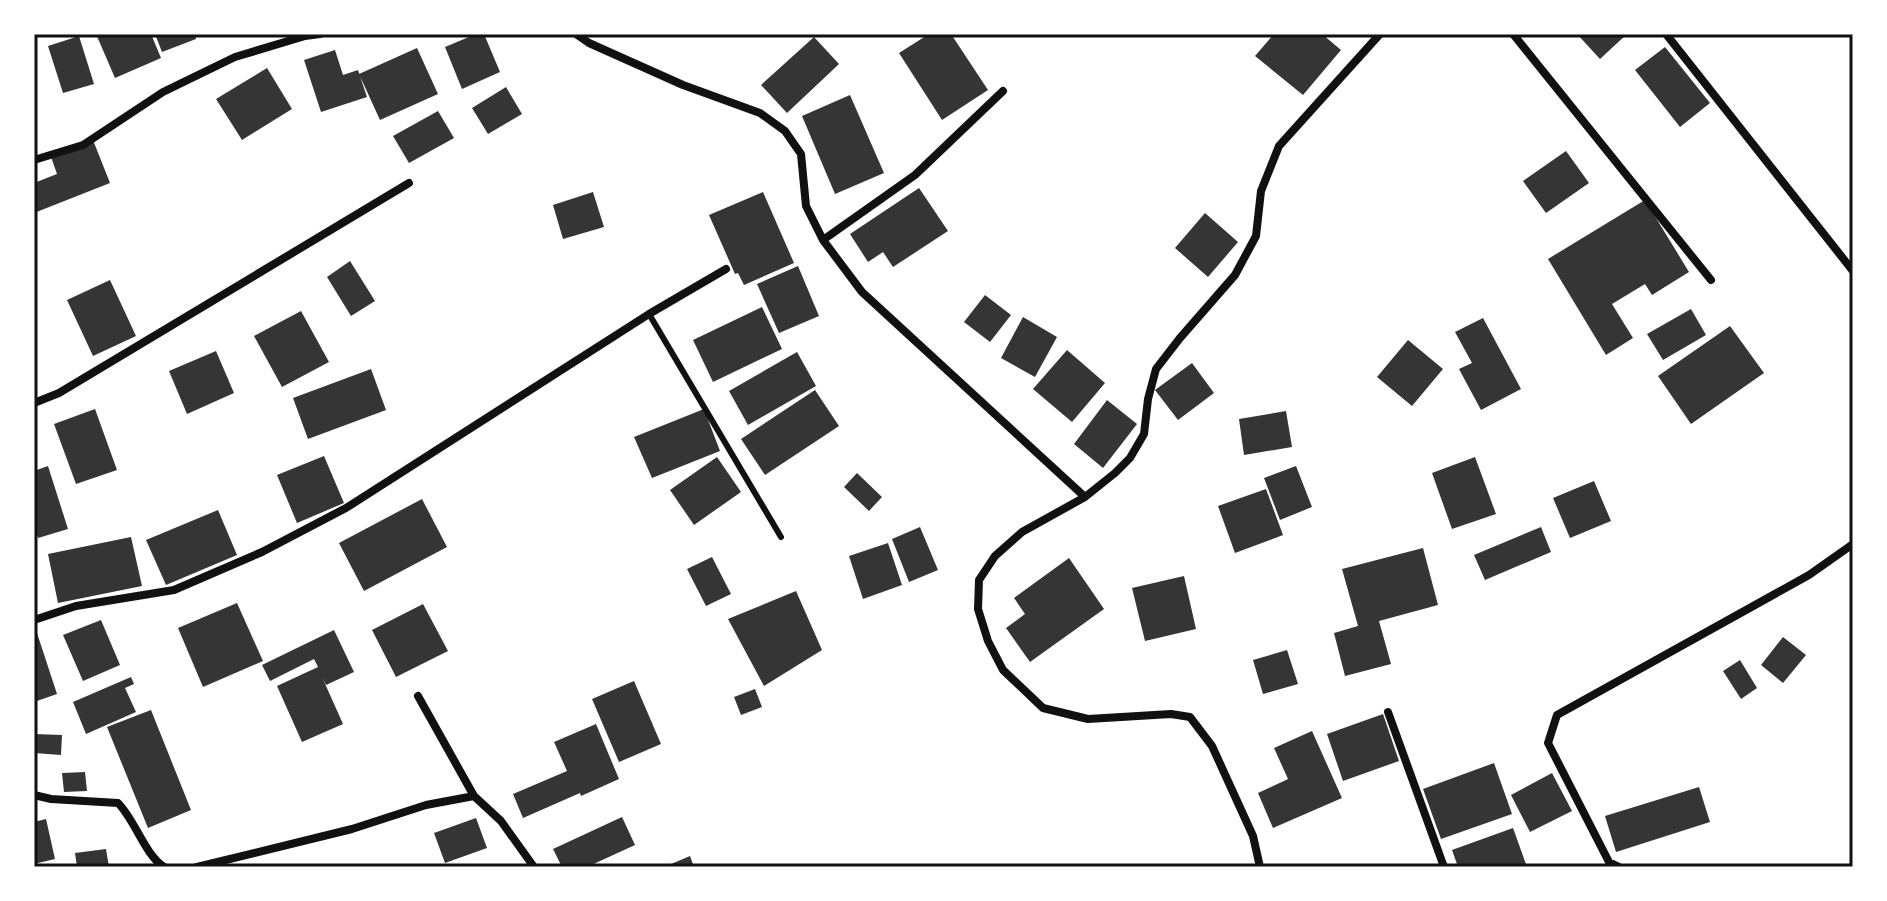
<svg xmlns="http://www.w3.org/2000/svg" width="1887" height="901" font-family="Ubuntu,sans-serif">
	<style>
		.building { fill: #353535 }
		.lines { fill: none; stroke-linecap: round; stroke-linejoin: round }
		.service { stroke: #111; stroke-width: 6 }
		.minor { stroke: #111; stroke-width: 8 }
		.neatline { fill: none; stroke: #111; stroke-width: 3 }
	</style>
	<rect width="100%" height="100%" fill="#fff"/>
	<path class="building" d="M 96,34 L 151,34 L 161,58 L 115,78 Z
		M 155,34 L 195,34 L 196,39 L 162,52 Z
		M 476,34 L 484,34 L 500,72 L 462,89 L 445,47 Z
		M 929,34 L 951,34 L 988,90 L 942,120 L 899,53 Z
		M 1274,34 L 1322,34 L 1341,50 L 1303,95 L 1255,56 Z
		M 1577,34 L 1627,34 L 1600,59 Z
		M 79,36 L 94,84 L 63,93 L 48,46 Z
		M 814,37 L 839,64 L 787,113 L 761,85 Z
		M 1665,47 L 1710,103 L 1680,127 L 1635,70 Z
		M 417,48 L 438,94 L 380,120 L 359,74 Z
		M 335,50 L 343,75 L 358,70 L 367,97 L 321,112 L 304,60 Z
		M 267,68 L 292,109 L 242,140 L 216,99 Z
		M 506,87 L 522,114 L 488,134 L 472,108 Z
		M 850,95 L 884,173 L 835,194 L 802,116 Z
		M 438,111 L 454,138 L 409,163 L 393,136 Z
		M 93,140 L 110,183 L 34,213 L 34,183 L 57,174 L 51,157 Z
		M 1566,151 L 1589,183 L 1546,213 L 1523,181 Z
		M 919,188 L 948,231 L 893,267 L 883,252 L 868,262 L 850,234 Z
		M 593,192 L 604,227 L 563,239 L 553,205 Z
		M 763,192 L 794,263 L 744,285 L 738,273 L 735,274 L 709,215 Z
		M 1645,200 L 1689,272 L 1652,295 L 1645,284 L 1612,304 L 1633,338 L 1606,355 L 1548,259 Z
		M 1205,213 L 1238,242 L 1208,277 L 1175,248 Z
		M 350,261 L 375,301 L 351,316 L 327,277 Z
		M 798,266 L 819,316 L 779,333 L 757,284 Z
		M 110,280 L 136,336 L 93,356 L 67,300 Z
		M 985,295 L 1011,315 L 990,342 L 964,322 Z
		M 762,307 L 782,349 L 713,382 L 693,340 Z
		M 1691,309 L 1706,335 L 1663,360 L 1647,334 Z
		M 301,311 L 329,362 L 282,387 L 254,336 Z
		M 1023,317 L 1057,337 L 1035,377 L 1001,358 Z
		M 1483,318 L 1521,389 L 1481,410 L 1459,369 L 1472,363 L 1455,332 Z
		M 1730,326 L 1764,373 L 1691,424 L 1658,376 Z
		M 1408,340 L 1443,369 L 1412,406 L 1377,377 Z
		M 1067,350 L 1105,383 L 1072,422 L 1033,389 Z
		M 216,351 L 234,393 L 187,414 L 169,371 Z
		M 797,352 L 816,386 L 748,425 L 729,391 Z
		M 1192,363 L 1214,393 L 1178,420 L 1155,390 Z
		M 371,369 L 386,410 L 308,439 L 293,398 Z
		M 815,390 L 839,426 L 765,475 L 741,439 Z
		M 1107,400 L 1137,424 L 1103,468 L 1074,444 Z
		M 95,409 L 117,470 L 76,484 L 54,424 Z
		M 704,409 L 720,451 L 652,478 L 634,437 Z
		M 1286,411 L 1292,447 L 1244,455 L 1239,419 Z
		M 324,456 L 344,503 L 297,523 L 277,475 Z
		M 717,457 L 741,492 L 694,525 L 670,490 Z
		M 1475,457 L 1496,514 L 1452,529 L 1432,473 Z
		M 48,466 L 68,529 L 38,538 L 34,525 L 34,471 Z
		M 1296,466 L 1312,507 L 1280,520 L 1264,478 Z
		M 857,473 L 882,497 L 869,511 L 844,487 Z
		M 1594,481 L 1611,521 L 1570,538 L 1553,498 Z
		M 1266,489 L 1283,535 L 1235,553 L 1218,506 Z
		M 422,499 L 447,547 L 364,591 L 339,543 Z
		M 218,510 L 237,555 L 166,585 L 146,540 Z
		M 920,527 L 938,570 L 909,582 L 892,539 Z
		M 1541,527 L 1551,552 L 1485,580 L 1474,555 Z
		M 131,537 L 142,586 L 58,603 L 48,554 Z
		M 888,543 L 902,585 L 863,599 L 849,556 Z
		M 1423,548 L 1438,605 L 1379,621 L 1391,664 L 1345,676 L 1334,633 L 1358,626 L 1342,569 Z
		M 712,557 L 731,594 L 706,606 L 687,569 Z
		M 1069,558 L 1104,609 L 1030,662 L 1006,628 L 1025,614 L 1014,598 Z
		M 1184,576 L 1196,629 L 1145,641 L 1132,588 Z
		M 796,591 L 822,650 L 764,686 L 728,619 Z
		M 237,603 L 263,661 L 203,687 L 178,628 Z
		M 423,604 L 448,651 L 396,677 L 372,630 Z
		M 101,620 L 120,665 L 83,681 L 63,635 Z
		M 334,630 L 354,672 L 326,685 L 322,677 L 343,724 L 302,742 L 277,686 L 318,667 L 314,659 L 270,681 L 262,665 Z
		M 37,633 L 57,694 L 34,702 L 34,634 Z
		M 1783,637 L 1806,655 L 1783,683 L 1761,665 Z
		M 1287,650 L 1298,684 L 1263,694 L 1253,660 Z
		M 1740,660 L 1757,688 L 1741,699 L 1723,671 Z
		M 131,677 L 134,684 L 125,688 L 136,712 L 86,734 L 73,702 Z
		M 634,681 L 661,744 L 619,762 L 592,699 Z
		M 755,689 L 762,707 L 741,715 L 734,697 Z
		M 151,710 L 191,810 L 148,828 L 107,727 Z
		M 1383,714 L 1399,761 L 1343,781 L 1327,734 Z
		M 596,724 L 619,779 L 581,796 L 580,793 L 523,818 L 513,794 L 567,771 L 554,742 Z
		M 1312,731 L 1342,798 L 1273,828 L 1258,793 L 1288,779 L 1274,748 Z
		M 34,734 L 62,735 L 61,755 L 34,753 Z
		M 1494,763 L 1512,814 L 1441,839 L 1423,789 Z
		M 85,772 L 87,791 L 64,792 L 62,773 Z
		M 1552,773 L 1572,811 L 1530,832 L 1511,795 Z
		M 1699,787 L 1710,822 L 1616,852 L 1605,816 Z
		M 622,817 L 635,845 L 587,867 L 562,867 L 553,849 Z
		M 476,818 L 487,848 L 445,863 L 434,833 Z
		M 46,819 L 55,859 L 34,864 L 34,822 Z
		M 1513,828 L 1527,867 L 1458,867 L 1452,850 Z
		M 106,849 L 109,867 L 77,867 L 75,853 Z
		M 690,856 L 694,867 L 664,867 Z"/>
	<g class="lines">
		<path class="service" d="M 649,314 L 781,537"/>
		<path class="minor" d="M 576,34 L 589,43 L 683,85 L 760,113 L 785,131 L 801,154 L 806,206 L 823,240 L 862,292 L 1085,497 L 1115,473 L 1130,458 L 1144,434 L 1148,399 L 1156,369 L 1180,338 L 1235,275 L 1256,236 L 1261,191 L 1279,146 L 1380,34
			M 1513,34 L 1711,280
			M 1666,34 L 1853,271
			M 34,160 L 83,145 L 163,92 L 235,57 L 305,36 L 320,34
			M 823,240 L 915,175 L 1003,91
			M 34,403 L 59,393 L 409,183
			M 1085,497 L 1022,532 L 995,556 L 979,580 L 978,609 L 988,641 L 1003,670 L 1043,708 L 1088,719 L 1171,714 L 1190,717 L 1212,746 L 1253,836 L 1260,867
			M 34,620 L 76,606 L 174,590 L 262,552 L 346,508 L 649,314 L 726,269
			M 418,696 L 474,796
			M 1388,712 L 1444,867
			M 34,795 L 51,799 L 118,803 C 135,820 145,855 164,867
			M 197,867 L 352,829 L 426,805 L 474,796 L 501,821 L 534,867
			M 1619,867 L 1609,862 L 1548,743 L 1557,715 L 1809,575 L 1853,544"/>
	</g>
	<rect width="1887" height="901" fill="none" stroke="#ffffff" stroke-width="72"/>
	<rect x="36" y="36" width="1815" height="829" class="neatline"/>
</svg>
